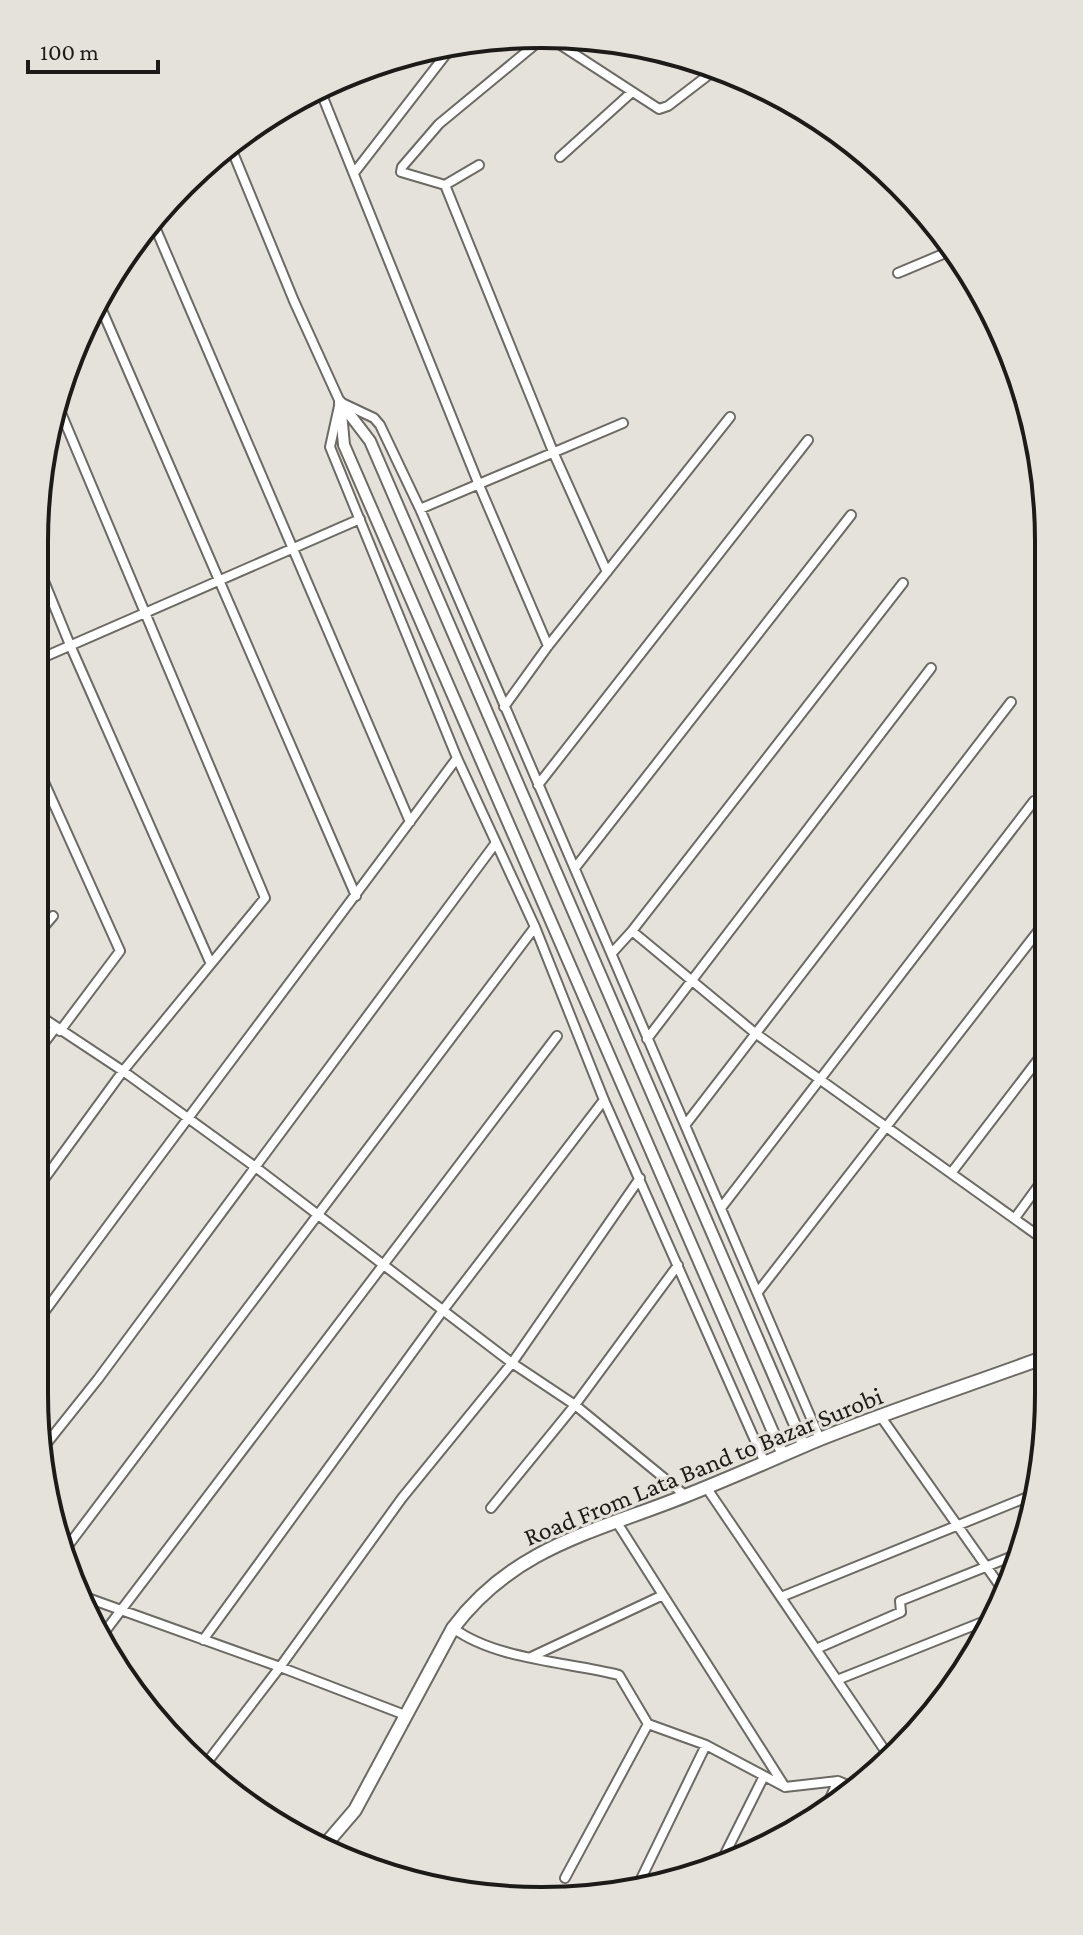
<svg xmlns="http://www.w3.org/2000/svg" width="1083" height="1935" font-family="'Crimson Pro',serif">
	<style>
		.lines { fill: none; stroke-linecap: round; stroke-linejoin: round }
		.minor-casing { stroke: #6c6a64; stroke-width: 12 }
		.tertiary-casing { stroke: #6c6a64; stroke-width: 14 }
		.secondary-casing { stroke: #6c6a64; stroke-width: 16 }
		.minor { stroke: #fff; stroke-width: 8 }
		.tertiary { stroke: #fff; stroke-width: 10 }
		.secondary { stroke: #fff; stroke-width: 12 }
		.labels { text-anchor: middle; stroke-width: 6; stroke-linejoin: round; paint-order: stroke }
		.street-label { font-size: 26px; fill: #1c1b18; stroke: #e5e2db }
		.rim { fill: none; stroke: #1c1b18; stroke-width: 4 }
	</style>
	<rect width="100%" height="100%" fill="#e5e2db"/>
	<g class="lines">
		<defs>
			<path id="minor" d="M 556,42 L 659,109 L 668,106 L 711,73
				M 322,95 L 479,485 L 548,646
				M 229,143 L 294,301 L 340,402 L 374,418 L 380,425 L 420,509 L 820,1439
				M 560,157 L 632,92
				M 479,165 L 445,185 L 401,172 L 402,167 L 439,124 L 537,43
				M 354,173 L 450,49
				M 445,185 L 554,454 L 607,572
				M 155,227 L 410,822
				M 898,273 L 955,249
				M 98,301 L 356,896
				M 94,306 L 137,248
				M 339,406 L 330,447 L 457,758 L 535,927 L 604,1100 L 765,1463
				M 420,509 L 623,423
				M 35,559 L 70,645 L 210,962
				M 35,661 L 360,519
				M 504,707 L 548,646 L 730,417
				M 35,762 L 120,951 L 60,1031
				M 538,785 L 808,440
				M 575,868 L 851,515
				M 632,931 L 755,1033 L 1047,1242
				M 35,937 L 53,916
				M 612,953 L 632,931 L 903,583
				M 34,1012 L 123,1071 L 254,1166 L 512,1363 L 575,1405 L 686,1496
				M 647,1039 L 931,668
				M 34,1056 L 56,1027
				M 686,1124 L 1011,702
				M 952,1172 L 1047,1048
				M 34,1193 L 123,1071 L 265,898 L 56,401
				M 721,1208 L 1034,801
				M 1015,1218 L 1047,1174
				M 758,1292 L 1046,921
				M 34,1326 C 173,1136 317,948 457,758
				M 881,1417 L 1005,1593
				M 43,1448 L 98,1379 L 495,844
				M 706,1487 L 890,1758
				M 491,1508 L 575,1405 L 678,1265
				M 616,1521 L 785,1787
				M 61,1555 L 535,927
				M 82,1596 L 280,1667 L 405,1715
				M 781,1597 L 1035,1494
				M 453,1628 C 496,1660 569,1662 619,1675 L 648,1724 L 706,1745 L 785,1787 L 838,1781 L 855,1788
				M 103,1634 L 557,1036
				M 203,1640 L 444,1309 L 604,1100
				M 816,1649 L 901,1612 L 900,1601 L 1023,1552
				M 531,1657 L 663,1595
				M 837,1680 L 995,1617
				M 205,1765 L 280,1667 L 402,1498 L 512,1363 L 640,1178
				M 826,1807 L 838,1781
				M 719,1866 L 764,1776
				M 565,1878 L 648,1724
				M 638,1885 L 706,1745"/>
			<path id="tertiary" d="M 340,402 L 344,445 L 783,1455
				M 341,403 L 370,441 L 804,1446"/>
			<path id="secondary" d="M 325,1845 L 355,1810 L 453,1628 C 515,1546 595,1532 685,1496 C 731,1478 775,1458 820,1439 C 895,1409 972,1384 1048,1356"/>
		</defs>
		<use href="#minor" class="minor-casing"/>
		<use href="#tertiary" class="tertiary-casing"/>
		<use href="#secondary" class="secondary-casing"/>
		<use href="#minor" class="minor"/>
		<use href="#tertiary" class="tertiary"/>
		<use href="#secondary" class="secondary"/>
	</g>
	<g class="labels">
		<g class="street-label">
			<text transform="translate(703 1466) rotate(-22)" y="9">Road From Lata Band to Bazar Surobi</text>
		</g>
	</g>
	<path d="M0 0H1083V1935H0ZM541 48H542A493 493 0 0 1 1035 541V1394A493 493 0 0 1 542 1887H541A493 493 0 0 1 48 1394V541A493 493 0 0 1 541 48Z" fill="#e5e2db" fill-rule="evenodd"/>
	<path class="rim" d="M541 48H542A493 493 0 0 1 1035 541V1394A493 493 0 0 1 542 1887H541A493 493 0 0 1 48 1394V541A493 493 0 0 1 541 48Z"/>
	<path d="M28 60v12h130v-12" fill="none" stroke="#1c1b18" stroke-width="4"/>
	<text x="40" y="60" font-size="24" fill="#1c1b18" stroke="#e5e2db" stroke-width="6" paint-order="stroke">100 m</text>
</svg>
